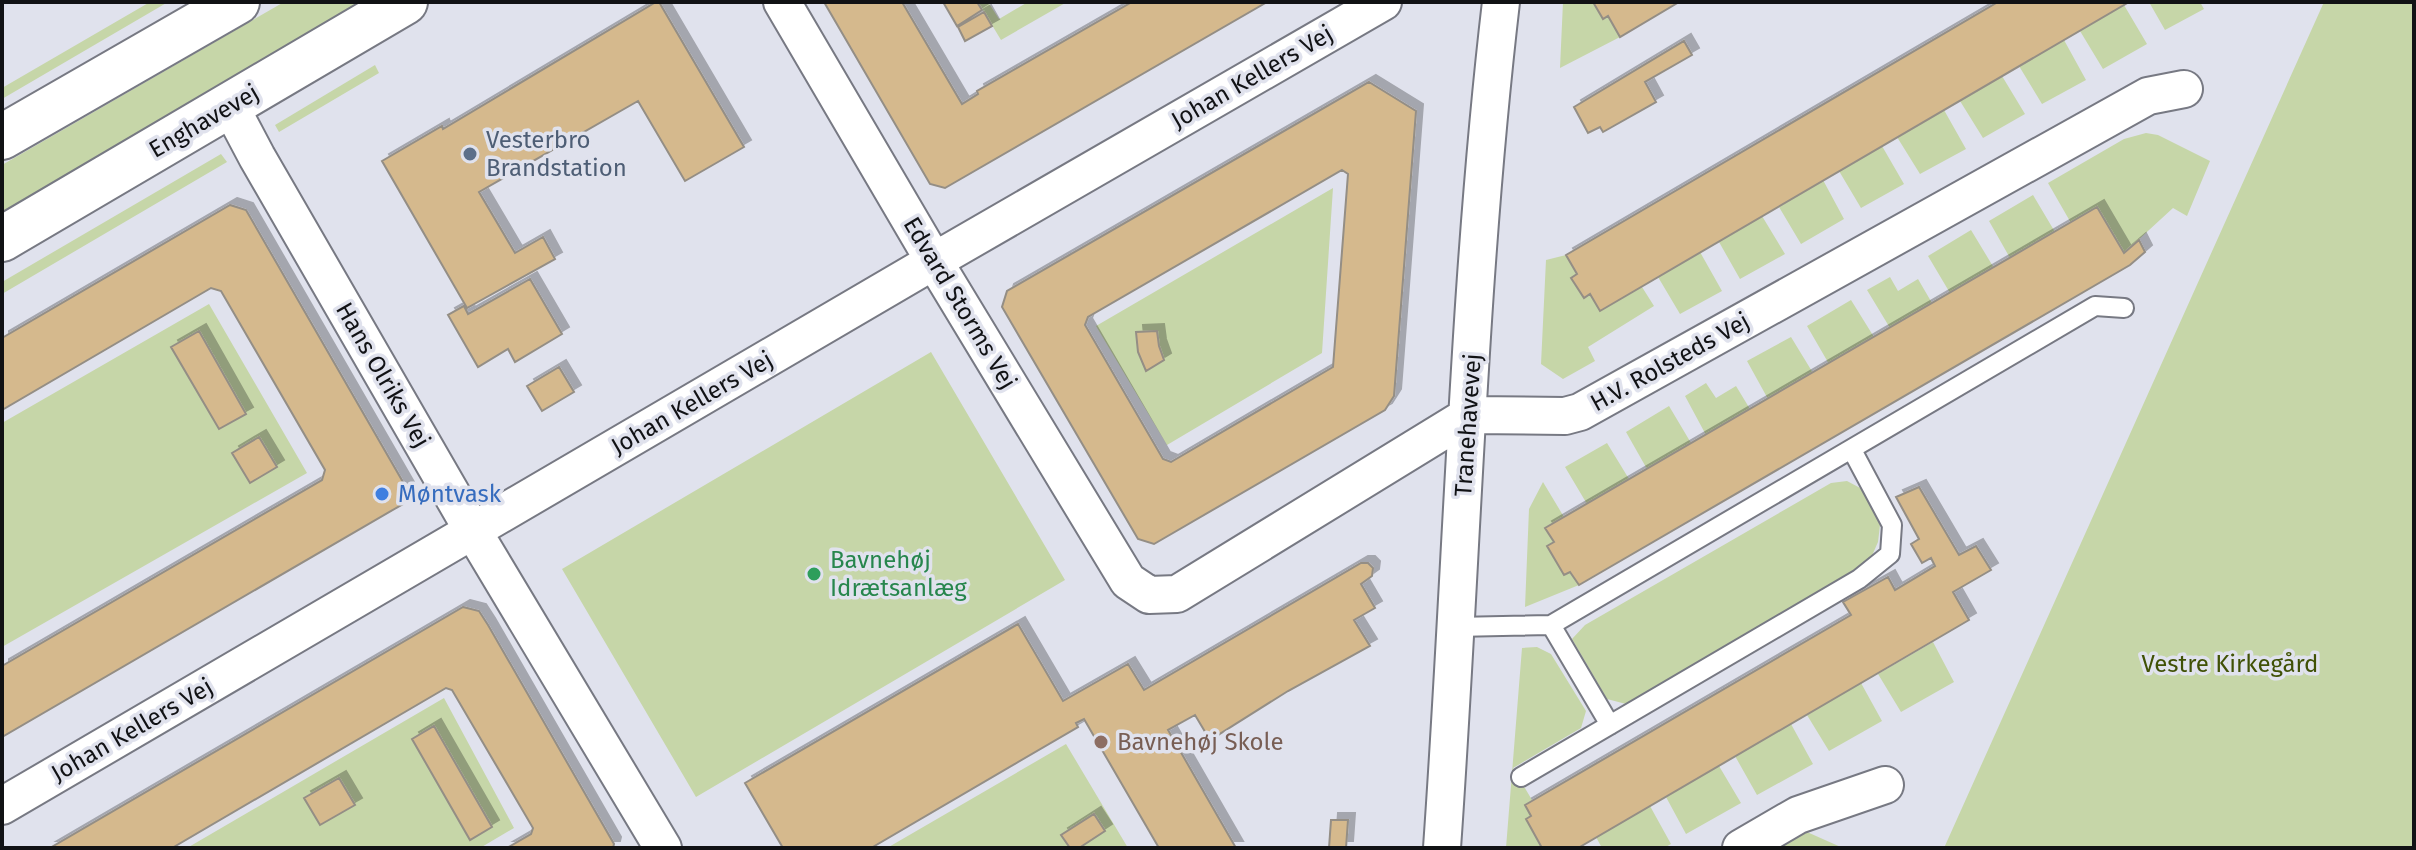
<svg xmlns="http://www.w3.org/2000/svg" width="2416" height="850" font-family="'Fira Sans',sans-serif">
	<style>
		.green { fill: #c6d6a8 }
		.building { fill: #d5b98d; stroke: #948e85; stroke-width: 2; fill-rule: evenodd; filter: url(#shadow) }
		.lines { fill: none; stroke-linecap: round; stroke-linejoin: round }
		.service-casing { stroke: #777983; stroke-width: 22 }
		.minor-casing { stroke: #777983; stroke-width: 40 }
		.tertiary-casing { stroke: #777983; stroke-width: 48 }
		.service { stroke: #fff; stroke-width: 18 }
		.minor { stroke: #fff; stroke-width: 36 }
		.tertiary { stroke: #fff; stroke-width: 44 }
		.service-dot { fill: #5c6f8a; stroke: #e0e2ed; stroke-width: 3 }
		.shop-dot { fill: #3f7fe0; stroke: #e0e2ed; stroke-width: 3 }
		.leisure-dot { fill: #2e9e5b; stroke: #e0e2ed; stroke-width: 3 }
		.education-dot { fill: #8d6e63; stroke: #e0e2ed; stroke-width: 3 }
		.labels { text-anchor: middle; stroke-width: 7; stroke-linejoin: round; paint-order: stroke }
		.street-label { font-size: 24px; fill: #111215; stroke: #e0e2ed }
		.service-label { font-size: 24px; fill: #4e5e75; stroke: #e0e2ed; text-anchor: start }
		.shop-label { font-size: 24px; fill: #366cbe; stroke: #e0e2ed; text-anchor: start }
		.leisure-label { font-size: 24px; fill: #27864d; stroke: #e0e2ed; text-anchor: start }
		.park-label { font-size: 24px; fill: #405106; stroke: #e0e2ed }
		.education-label { font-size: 24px; fill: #785e54; stroke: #e0e2ed; text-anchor: start }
	</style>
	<defs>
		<filter id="shadow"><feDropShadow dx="7" dy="-7" stdDeviation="0" flood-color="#0004"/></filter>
	</defs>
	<rect width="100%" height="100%" fill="#e0e2ed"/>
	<path class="green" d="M 150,2 L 168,2 L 2,99 L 2,88 Z
		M 284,2 L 363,2 L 2,217 L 2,165 Z
		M 978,2 L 988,2 L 999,19 L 1028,2 L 1067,2 L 1001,40 Z
		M 1563,2 L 1593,2 L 1603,19 L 1608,16 L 1620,37 L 1560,68 Z
		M 2149,2 L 2200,2 L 2204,9 L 2165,30 Z
		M 2324,2 L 2414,2 L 2414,848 L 1944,848 Z
		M 2124,5 L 2147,44 L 2103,69 L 2080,31 Z
		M 2064,40 L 2086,80 L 2042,104 L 2019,66 Z
		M 375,65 L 379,73 L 279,132 L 275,125 Z
		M 2002,76 L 2025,114 L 1983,138 L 1960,101 Z
		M 1944,110 L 1966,149 L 1920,174 L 1897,137 Z
		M 2146,133 L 2158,135 L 2210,161 L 2187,216 L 2173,208 L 2124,253 L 2097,208 L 2071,223 L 2048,183 L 2124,139 Z
		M 1882,146 L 1904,184 L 1861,208 L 1839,171 Z
		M 221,154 L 227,162 L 2,294 L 2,282 Z
		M 1823,180 L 1844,219 L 1801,244 L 1779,207 Z
		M 1333,188 L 1322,353 L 1167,445 L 1096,326 Z
		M 2033,195 L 2055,232 L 2010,258 L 1989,221 Z
		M 1762,216 L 1785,254 L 1740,279 L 1719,242 Z
		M 1971,230 L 1994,268 L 1950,293 L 1928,256 Z
		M 1700,252 L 1722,291 L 1680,314 L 1658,277 Z
		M 1566,255 L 1577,274 L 1572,278 L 1583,297 L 1590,294 L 1600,311 L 1642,287 L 1654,306 L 1588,347 L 1595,361 L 1563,379 L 1541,364 L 1546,260 Z
		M 1890,277 L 1898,291 L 1918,279 L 1932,303 L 1890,328 L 1867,290 Z
		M 1851,300 L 1874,337 L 1829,364 L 1807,326 Z
		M 209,304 L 307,473 L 2,647 L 2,423 Z
		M 1791,337 L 1813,373 L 1768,399 L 1747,361 Z
		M 931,352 L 1065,580 L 696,797 L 562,569 Z
		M 1706,383 L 1716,398 L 1736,386 L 1750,409 L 1706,435 L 1685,396 Z
		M 1669,406 L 1691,443 L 1647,469 L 1626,432 Z
		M 1607,443 L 1629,479 L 1587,504 L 1565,467 Z
		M 1847,481 L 1862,489 L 1880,525 L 1878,542 L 1871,558 L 1852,576 L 1645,697 L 1626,704 L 1607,699 L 1572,639 L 1585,625 L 1831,483 Z
		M 1543,482 L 1564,517 L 1546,528 L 1554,542 L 1547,547 L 1564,575 L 1570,572 L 1579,585 L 1525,607 L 1529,509 Z
		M 1933,642 L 1954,682 L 1901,712 L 1878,674 Z
		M 1537,647 L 1551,654 L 1586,711 L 1581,728 L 1513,768 L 1532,800 L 1525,805 L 1531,816 L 1526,819 L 1542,848 L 1506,848 L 1522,648 Z
		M 1861,683 L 1882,721 L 1829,751 L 1807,715 Z
		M 444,698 L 514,828 L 480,848 L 187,848 Z
		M 1791,724 L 1813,764 L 1757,795 L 1735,756 Z
		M 1066,744 L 1128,848 L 887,848 Z
		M 1719,766 L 1741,803 L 1686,834 L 1666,797 Z
		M 1650,806 L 1671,844 L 1664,848 L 1602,848 L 1596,837 Z
		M 1807,831 L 1807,832 L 1843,848 L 1779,848 Z"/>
	<path class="building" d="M 656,2 L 659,2 L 744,147 L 685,181 L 638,101 L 479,192 L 515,253 L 543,237 L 555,259 L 467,308 L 382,161 L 442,126 L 443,129 Z
		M 824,2 L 902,2 L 962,104 L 978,94 L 977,91 L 1132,2 L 1267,2 L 945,188 L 930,184 Z
		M 943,2 L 977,2 L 982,10 L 957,26 Z
		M 1593,2 L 1679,2 L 1620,37 L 1608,16 L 1603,19 Z
		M 1998,2 L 2129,2 L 1600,311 L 1590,294 L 1584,298 L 1571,278 L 1577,274 L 1566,255 Z
		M 984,12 L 992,26 L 965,41 L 958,27 Z
		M 1684,41 L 1692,55 L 1645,82 L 1656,102 L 1603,132 L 1600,127 L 1588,133 L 1574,107 Z
		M 1369,82 L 1416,111 L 1394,396 L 1385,410 L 1154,544 L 1138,539 L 1002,307 L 1007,291 ZM 1342,170 L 1348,174 L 1333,367 L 1171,462 L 1163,459 L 1085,325 L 1088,317 Z
		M 230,205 L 246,210 L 407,489 L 403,504 L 2,737 L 2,666 L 322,480 L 325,470 L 221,291 L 211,288 L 2,410 L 2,338 Z
		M 2097,207 L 2124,253 L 2139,240 L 2145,252 L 2130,265 L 1579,585 L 1570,572 L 1564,575 L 1547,546 L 1554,542 L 1545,528 Z
		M 530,279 L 562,334 L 515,362 L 508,349 L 478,367 L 448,315 L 464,306 L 468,314 Z
		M 199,331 L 246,414 L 219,429 L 171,347 Z
		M 1157,331 L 1159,346 L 1164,360 L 1146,371 L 1138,352 L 1136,332 Z
		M 559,367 L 574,392 L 542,411 L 527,386 Z
		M 259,437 L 277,467 L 250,483 L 232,453 Z
		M 1919,487 L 1959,555 L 1976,546 L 1991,570 L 1953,592 L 1969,620 L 1578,848 L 1542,848 L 1526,819 L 1531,816 L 1525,805 L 1851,615 L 1843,602 L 1888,577 L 1895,590 L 1935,566 L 1931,558 L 1922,563 L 1911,544 L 1919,539 L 1896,497 Z
		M 1361,563 L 1368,563 L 1373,568 L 1372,576 L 1361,584 L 1375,608 L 1354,620 L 1370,646 L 1288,691 L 1210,740 L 1195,715 L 1168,730 L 1236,848 L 1159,848 L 1084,719 L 1076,723 L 1078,727 L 871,848 L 783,848 L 745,783 L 1018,624 L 1063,701 L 1128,664 L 1144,690 Z
		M 463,607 L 479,611 L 488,625 L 614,844 L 613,848 L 507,848 L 531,834 L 533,828 L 452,690 L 446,688 L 172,848 L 50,848 Z
		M 434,726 L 492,827 L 470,840 L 412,739 Z
		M 339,778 L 355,805 L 320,825 L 304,798 Z
		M 1094,814 L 1105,831 L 1079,848 L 1070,848 L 1061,835 Z
		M 1331,820 L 1348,820 L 1346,848 L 1329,848 Z"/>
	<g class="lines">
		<defs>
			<path id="service" d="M 1551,625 L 1610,725
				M 1455,627 L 1551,625 L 2095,306 L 2124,308
				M 1521,777 L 1859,579 L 1890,554 L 1892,525 L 1852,450"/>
			<path id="minor" d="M 782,2 L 934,261 L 1128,581 L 1149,595 L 1177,594 L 1469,415 L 1565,416 L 1580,412 L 2148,96 L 2184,89
				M 230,106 L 257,157 L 473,531 L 663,848
				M 2,806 L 934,261 L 1383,2
				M 1442,848 C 1462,566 1468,283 1501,2
				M 1741,848 L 1798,815 L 1885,785"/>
			<path id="tertiary" d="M 2,137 L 237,2
				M 2,239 L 405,2"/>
		</defs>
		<use href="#service" class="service-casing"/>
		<use href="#minor" class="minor-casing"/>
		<use href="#tertiary" class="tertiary-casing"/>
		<use href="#service" class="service"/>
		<use href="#minor" class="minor"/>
		<use href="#tertiary" class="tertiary"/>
	</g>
	<circle class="service-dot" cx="470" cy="154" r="8"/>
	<circle class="shop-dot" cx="382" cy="494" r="8"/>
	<circle class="leisure-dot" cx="814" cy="574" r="8"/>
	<circle class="education-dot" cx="1101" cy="742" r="8"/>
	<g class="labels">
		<g class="street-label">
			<text transform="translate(1252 77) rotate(-30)" y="8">Johan Kellers Vej</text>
			<text transform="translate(204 121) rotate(-30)" y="8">Enghavevej</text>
			<text transform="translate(960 303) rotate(59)" y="8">Edvard Storms Vej</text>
			<text transform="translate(1670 362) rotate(-29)" y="8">H.V. Rolsteds Vej</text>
			<text transform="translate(383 375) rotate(60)" y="8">Hans Olriks Vej</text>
			<text transform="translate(692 403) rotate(-30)" y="8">Johan Kellers Vej</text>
			<text transform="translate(1468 425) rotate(-86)" y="8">Tranehavevej</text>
			<text transform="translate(132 730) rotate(-30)" y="8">Johan Kellers Vej</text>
		</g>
		<g class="service-label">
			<text x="486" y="148">Vesterbro<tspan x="486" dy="28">Brandstation</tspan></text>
		</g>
		<g class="shop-label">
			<text x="398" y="502">Møntvask</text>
		</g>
		<g class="leisure-label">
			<text x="830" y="568">Bavnehøj<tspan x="830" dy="28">Idrætsanlæg</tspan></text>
		</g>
		<g class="park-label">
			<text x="2230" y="672">Vestre Kirkegård</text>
		</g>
		<g class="education-label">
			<text x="1117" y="750">Bavnehøj Skole</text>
		</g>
	</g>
	<rect width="2416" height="850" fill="none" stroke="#111215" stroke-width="8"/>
</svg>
